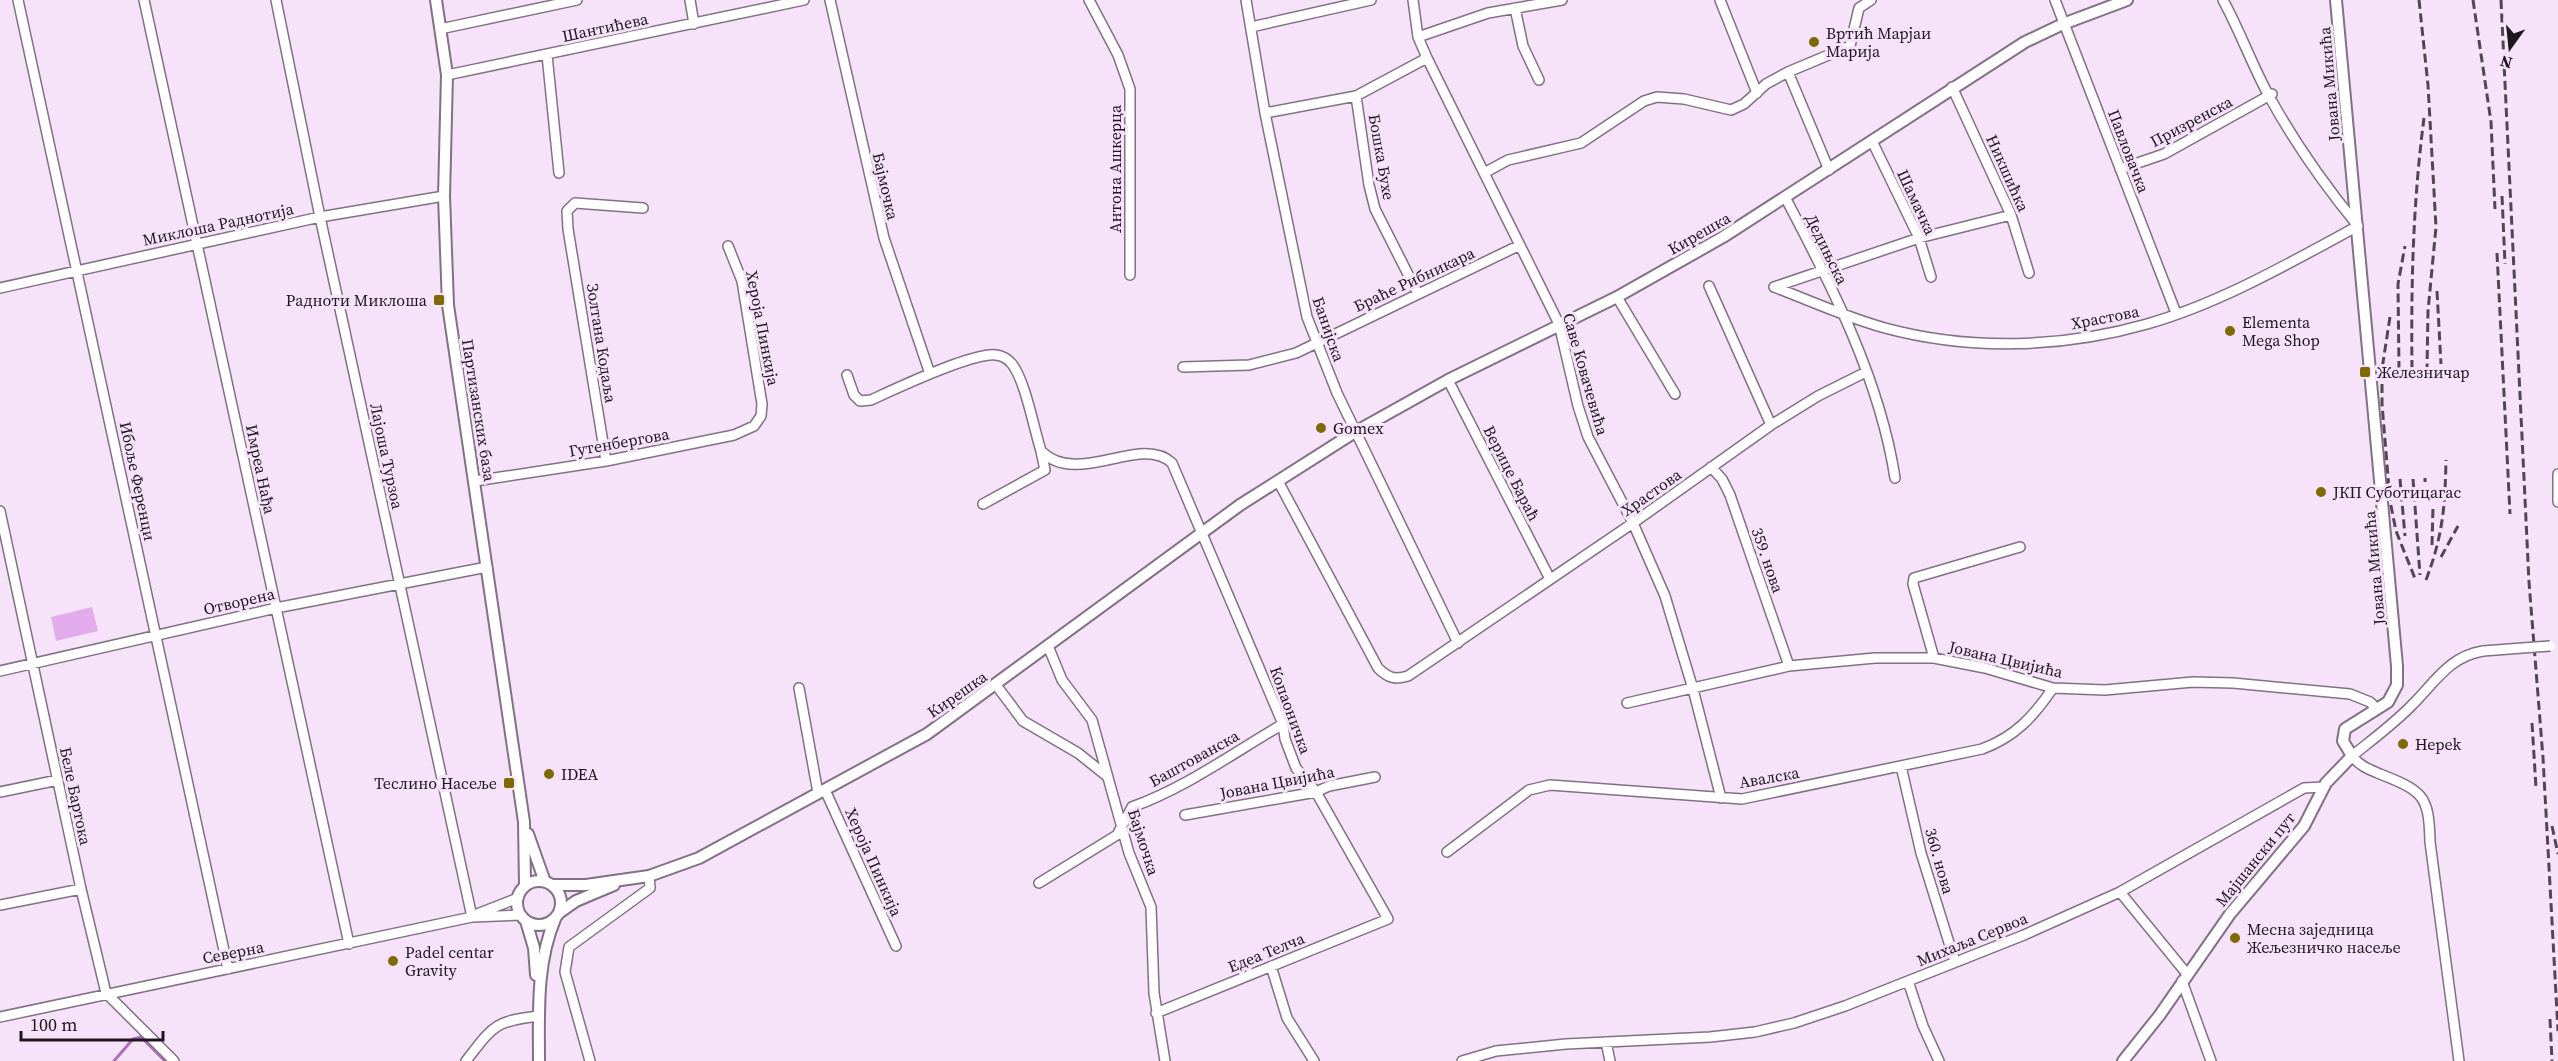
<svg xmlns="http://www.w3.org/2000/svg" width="2558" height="1061" font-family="'Source Serif 4',serif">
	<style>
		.green { fill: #e2acec }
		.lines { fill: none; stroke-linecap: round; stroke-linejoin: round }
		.stream { stroke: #ac72b7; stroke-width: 3 }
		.minor-casing { stroke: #827085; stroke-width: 12 }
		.tertiary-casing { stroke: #827085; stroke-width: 14 }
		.minor { stroke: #fff; stroke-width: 9 }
		.tertiary { stroke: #fff; stroke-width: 10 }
		.rail { stroke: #514752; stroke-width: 3; stroke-dasharray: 9 4.5; stroke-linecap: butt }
		.minor-bridge-casing { stroke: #827085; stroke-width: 12; stroke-linecap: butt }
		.minor-bridge { stroke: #fff; stroke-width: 9 }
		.poi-dot { fill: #7f6a02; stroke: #f6e2f9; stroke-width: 2 }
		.labels { text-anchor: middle; stroke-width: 6; stroke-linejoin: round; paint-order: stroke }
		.street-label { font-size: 16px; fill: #1e171f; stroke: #f6e2f9 }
		.poi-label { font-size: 16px; fill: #1e171f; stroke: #f6e2f9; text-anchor: start }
	</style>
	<rect width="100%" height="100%" fill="#f6e2f9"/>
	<path class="green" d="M 92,607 L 98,631 L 56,641 L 51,617 Z"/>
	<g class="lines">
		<path class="stream" d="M 114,1061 L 133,1039 L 141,1037 L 165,1061"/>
		<defs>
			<path id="minor" d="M 18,0 L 228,969
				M 144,0 L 349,944
				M 276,0 L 320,217 L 472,917
				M 690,0 L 694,24
				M 830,0 L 884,238 L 930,374
				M 1089,0 L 1118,55 L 1130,89 L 1130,275
				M 1246,0 L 1265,113 L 1307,317 L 1337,393 L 1458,643
				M 1413,0 L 1418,37 L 1427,58 L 1559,324 L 1578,406 L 1588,437 L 1633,523 L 1665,596 L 1693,689 L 1721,798
				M 1720,0 L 1757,93
				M 2055,0 L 2176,313
				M 1515,8 L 1523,46 L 1539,80
				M 1251,27 L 1371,0
				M 440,29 L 577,0
				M 1418,37 L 1488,13 L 1562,0
				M 547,55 L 559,173
				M 1788,72 L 1829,170
				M 447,75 L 804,0
				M 1952,87 L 2011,215 L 2029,273
				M 1356,96 L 1369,185 L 1375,209 L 1418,294
				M 1265,113 L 1356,96 L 1427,58
				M 1872,141 L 1919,238 L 1931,277
				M 2120,169 L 2164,154 L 2272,94
				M 1484,173 L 1508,160 L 1581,143 L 1644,101 L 1657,97 L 1684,99 L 1731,110 L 1744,104 L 1766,84 L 1788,72 L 1850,46 L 1859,8 L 1871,0
				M 1786,199 C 1832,286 1880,380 1895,478
				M 1709,286 L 1771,425
				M 1774,287 C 1811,301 1848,318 1885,328 C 1970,351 2063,348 2147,324 C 2221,303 2291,262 2358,226 C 2326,187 2293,140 2269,96 C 2252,65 2240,31 2223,0
				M 1774,287 L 1919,238 L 2011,215
				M 0,288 L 320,217 L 444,196
				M 1617,297 L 1675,394
				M 1183,367 L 1249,365 L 1296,353 L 1518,246
				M 847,375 L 854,395 L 860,401 L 871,400 C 895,389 973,352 996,355 C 1003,356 1007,358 1012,364 C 1025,380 1034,429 1041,451 C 1078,488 1141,433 1172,463 L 1283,724 L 1285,739 L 1296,768 L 1316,792 L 1388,919 L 1156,1013
				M 1448,380 L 1550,579
				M 606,461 L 568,229 L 567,211 L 575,203 L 643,208
				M 1711,467 L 1722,479 L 1730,495 L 1789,666
				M 2558,474 L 2558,502
				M 475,481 L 606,461 L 734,435 L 754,426 L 761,416 L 762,404 L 742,281 L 728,246
				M 1278,481 L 1378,668 C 1388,678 1395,680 1408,676 L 1633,523 L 1771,425 L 1818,396 L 1866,372
				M 983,504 L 1045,470 L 1041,451
				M 0,511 L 81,889 L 106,993 L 174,1061
				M 1048,646 L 1062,680 L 1092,720 L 1129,853 L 1151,907 L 1154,993 L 1165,1061
				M 1934,658 L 1913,584 L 1914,578 L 2020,547
				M 0,671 L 276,608 L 487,567
				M 996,685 L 1023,721 L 1078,753 L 1108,777
				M 799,688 L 818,793
				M 1627,703 L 1789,666 L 1875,658 L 1934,658 L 1985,668 L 2053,688 L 2105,690 L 2193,682 L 2233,683 L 2350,694 L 2370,702 L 2377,709
				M 1901,766 L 1921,853 L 1955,962
				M 825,790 L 896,946
				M 0,792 L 58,780
				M 1185,815 L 1316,792 L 1329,786 L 1375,777
				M 1447,852 L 1529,790 L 1550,785 L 1742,799 L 1982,749 C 2015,737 2034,716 2053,688
				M 1039,883 L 1117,835 L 1132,807 C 1187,787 1233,753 1283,724
				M 2120,892 L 2187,974
				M 0,905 L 81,889
				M 477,914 L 518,898
				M 1271,966 L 1287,1018 L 1314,1061
				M 1908,981 L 1923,1026 L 1939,1061
				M 2182,981 L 2211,1061
				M 0,1017 L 472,917 L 521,915
				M 1606,1042 L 1610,1061
				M 466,1061 C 493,1026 494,1021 539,1016
				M 590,1061 L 565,972 L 569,947 L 650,888 L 649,876
				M 1462,1061 L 1496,1051 L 1566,1044 L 1710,1037 L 1755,1032 L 1794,1023 L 1845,1006 L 2024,935 L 2120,892 L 2304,788 L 2323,787
				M 2459,1061 L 2430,842 C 2429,795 2423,791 2380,774 C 2368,769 2360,766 2352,756 C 2373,739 2395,723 2413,704 C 2435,682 2450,656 2483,651"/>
			<path id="tertiary" d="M 436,0 L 447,75 L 444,196 L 448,305 L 524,822 L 525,886
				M 528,834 L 545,882
				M517 903a22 22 0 1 1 44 0a22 22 0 1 1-44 0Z
				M 552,885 L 586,885 L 649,876 L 699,858 L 927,734 L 1240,505 L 1355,432 L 1448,380 L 1617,297 L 1723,237 L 2025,42 L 2063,24 L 2127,0
				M 559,913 L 576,901 L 614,885
				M 526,921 L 534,948 L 536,975
				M 539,1061 C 539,1013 536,964 555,919
				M 2123,1061 L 2159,1016 L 2230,914 L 2304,826 L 2326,783 L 2352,756 L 2343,741 L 2345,729 L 2388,702 L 2397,685 L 2397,666 L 2336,0"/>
		</defs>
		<use href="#minor" class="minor-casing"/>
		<use href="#tertiary" class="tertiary-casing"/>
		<use href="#minor" class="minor"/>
		<use href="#tertiary" class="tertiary"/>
		<path class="rail" d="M 2419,0 L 2428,85 L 2436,227 L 2428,311 L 2427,369
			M 2473,0 L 2491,122 L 2495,209
			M 2501,0 L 2529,582 L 2543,758 L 2558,1031
			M 2502,196 L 2505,264
			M 2497,253 L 2510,514
			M 2437,291 L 2441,364
			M 2390,317 L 2382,369 L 2382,404 L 2390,501 L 2396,531 L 2416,581
			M 2412,369 C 2411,284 2413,202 2424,118
			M 2399,370 L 2398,284 L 2405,246
			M 2425,478 L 2425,482
			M 2400,479 L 2405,536
			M 2413,479 L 2420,575
			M 2432,545 L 2433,506
			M 2441,557 L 2458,526
			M 2426,580 C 2443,535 2445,507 2446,460
			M 2532,723 L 2536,788
			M 2552,826 L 2558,854
			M 2550,1019 L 2552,1061"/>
		<defs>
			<path id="minor-bridge" d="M 2483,651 L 2550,646"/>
		</defs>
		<use href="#minor-bridge" class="minor-bridge-casing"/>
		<use href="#minor-bridge" class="minor-bridge"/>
	</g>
	<g class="poi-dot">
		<circle cx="1814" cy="42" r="6"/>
		<rect x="433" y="294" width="12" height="12" rx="3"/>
		<circle cx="2230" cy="331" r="6"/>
		<rect x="2359" y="366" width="12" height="12" rx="3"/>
		<circle cx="1321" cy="428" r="6"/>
		<circle cx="2321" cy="492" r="6"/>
		<circle cx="2403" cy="744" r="6"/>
		<circle cx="549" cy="774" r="6"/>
		<rect x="503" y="777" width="12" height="12" rx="3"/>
		<circle cx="2235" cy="938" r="6"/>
		<circle cx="393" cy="961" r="6"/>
	</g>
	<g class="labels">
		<g class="street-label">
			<text transform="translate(605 27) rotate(-12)" y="6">Шантићева</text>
			<text transform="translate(2329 84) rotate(-95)" y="6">Јована Микића</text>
			<text transform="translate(2191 121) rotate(-28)" y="6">Призренска</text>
			<text transform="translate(2129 151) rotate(69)" y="6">Павловачка</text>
			<text transform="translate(1382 157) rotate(80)" y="6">Бошка Бухе</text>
			<text transform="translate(1115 169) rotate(-90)" y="6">Антона Ашкерца</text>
			<text transform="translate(2008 173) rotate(66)" y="6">Никшићка</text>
			<text transform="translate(886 186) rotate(77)" y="6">Бајмочка</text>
			<text transform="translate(1917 202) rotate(65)" y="6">Шамачка</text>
			<text transform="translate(218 224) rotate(-12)" y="6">Миклоша Раднотија</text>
			<text transform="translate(1699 233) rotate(-30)" y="6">Кирешка</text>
			<text transform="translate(1827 249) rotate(64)" y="6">Дедињска</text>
			<text transform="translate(1414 279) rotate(-25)" y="6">Браће Рибникара</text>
			<text transform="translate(2105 317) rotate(-11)" y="6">Храстова</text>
			<text transform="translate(763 328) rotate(79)" y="6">Хероја Пинкија</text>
			<text transform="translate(1329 329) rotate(71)" y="6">Банијска</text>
			<text transform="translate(602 343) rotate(81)" y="6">Золтана Кодаља</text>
			<text transform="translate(1586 374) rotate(74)" y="6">Саве Ковачевића</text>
			<text transform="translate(479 410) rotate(81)" y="6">Партизанских база</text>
			<text transform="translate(619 442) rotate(-10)" y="6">Гутенбергова</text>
			<text transform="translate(387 456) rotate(78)" y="6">Лајоша Турзоа</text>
			<text transform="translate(261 469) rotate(78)" y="6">Имреа Нађа</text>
			<text transform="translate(1512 473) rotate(63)" y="6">Верице Бараћ</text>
			<text transform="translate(138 481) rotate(78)" y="6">Ибоље Ференци</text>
			<text transform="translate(1651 492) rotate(-35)" y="6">Храстова</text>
			<text transform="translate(1768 560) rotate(71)" y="6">359. нова</text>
			<text transform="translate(2374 568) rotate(-95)" y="6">Јована Микића</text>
			<text transform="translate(239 601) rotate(-13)" y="6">Отворена</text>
			<text transform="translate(2006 659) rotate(13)" y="6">Јована Цвијића</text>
			<text transform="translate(957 694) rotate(-35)" y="6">Кирешка</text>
			<text transform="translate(1291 710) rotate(70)" y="6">Копаоничка</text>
			<text transform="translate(1194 758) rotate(-29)" y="6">Баштованска</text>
			<text transform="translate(1769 777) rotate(-10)" y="6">Авалска</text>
			<text transform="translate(1277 782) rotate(-11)" y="6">Јована Цвијића</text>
			<text transform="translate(76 796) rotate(78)" y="6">Беле Бартока</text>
			<text transform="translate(1144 842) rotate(72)" y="6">Бајмочка</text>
			<text transform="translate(2255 859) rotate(-51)" y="6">Мајшански пут</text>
			<text transform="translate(1940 861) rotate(74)" y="6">360. нова</text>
			<text transform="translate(874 862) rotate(66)" y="6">Хероја Пинкија</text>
			<text transform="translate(1972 939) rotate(-22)" y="6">Михаља Сервоа</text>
			<text transform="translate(233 952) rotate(-11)" y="6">Северна</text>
			<text transform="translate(1266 952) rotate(-22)" y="6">Едеа Телча</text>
		</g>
		<g class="poi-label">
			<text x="1826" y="39">Вртић Марјаи<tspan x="1826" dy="18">Марија</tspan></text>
			<text x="427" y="306" text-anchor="end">Радноти Миклоша</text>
			<text x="2242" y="328">Elementa<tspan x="2242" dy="18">Mega Shop</tspan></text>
			<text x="2377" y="378">Железничар</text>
			<text x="1333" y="434">Gomex</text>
			<text x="2333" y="498">ЈКП Суботицагас</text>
			<text x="2415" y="750">Hepek</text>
			<text x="561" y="780">IDEA</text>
			<text x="497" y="789" text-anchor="end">Теслино Насеље</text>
			<text x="2247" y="935">Месна заједница<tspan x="2247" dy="18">Жељезничко насеље</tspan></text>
			<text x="405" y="958">Padel centar<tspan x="405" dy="18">Gravity</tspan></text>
		</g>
	</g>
	<g transform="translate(2510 48) rotate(195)" stroke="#f6e2f9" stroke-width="4.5" paint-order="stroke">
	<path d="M0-4.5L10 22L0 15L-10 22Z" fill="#1e171f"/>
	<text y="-9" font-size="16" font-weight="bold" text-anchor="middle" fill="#1e171f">N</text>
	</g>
	<path d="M21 1031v9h142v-9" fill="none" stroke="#1e171f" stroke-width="3"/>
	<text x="30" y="1031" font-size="18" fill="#1e171f" stroke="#f6e2f9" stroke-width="4.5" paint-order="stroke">100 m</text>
</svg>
